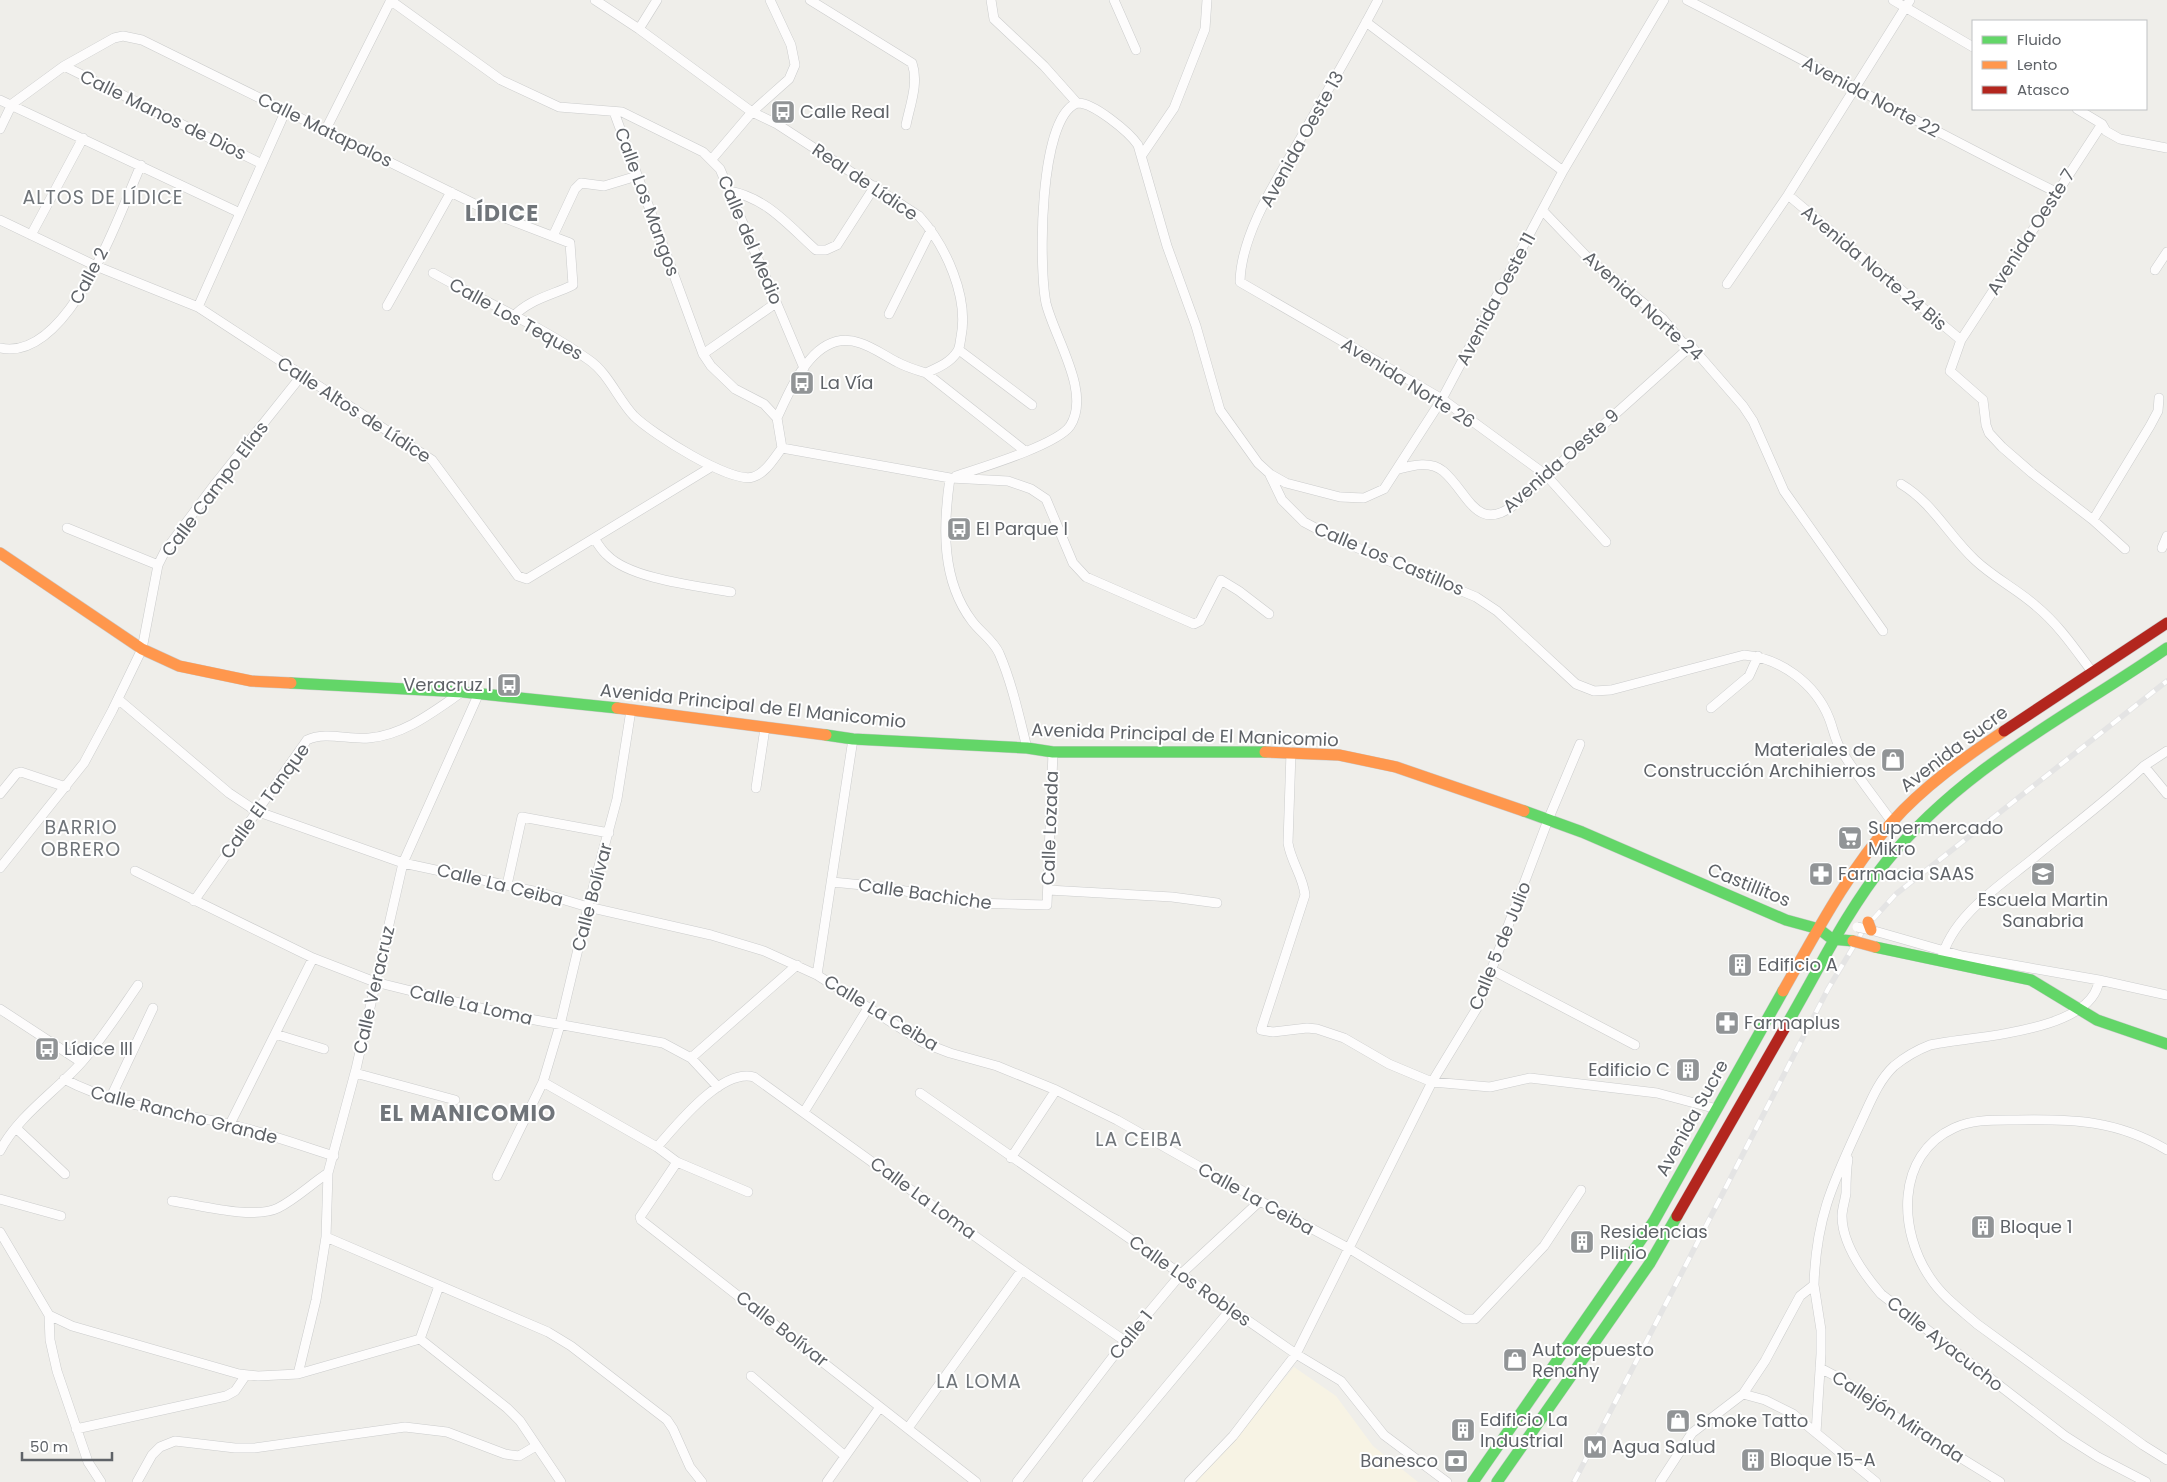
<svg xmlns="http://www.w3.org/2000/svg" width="2167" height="1482" font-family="Poppins,sans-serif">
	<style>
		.commercial { fill: #f7f3e4 }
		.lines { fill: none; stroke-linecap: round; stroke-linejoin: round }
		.street-casing { stroke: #cbcccc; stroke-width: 10 }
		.fast-casing { stroke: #cacacb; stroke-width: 12 }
		.slow-casing { stroke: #cacacb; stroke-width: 12 }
		.jam-casing { stroke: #cacacb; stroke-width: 12 }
		.street { stroke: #fdfcfc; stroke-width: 9 }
		.fast { stroke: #63d668; stroke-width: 11 }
		.slow { stroke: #ff974d; stroke-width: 11 }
		.jam { stroke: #b3261e; stroke-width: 11 }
		.rail-casing { stroke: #e4e4e4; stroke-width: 5.5 }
		.rail { stroke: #fff; stroke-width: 4; stroke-dasharray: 11; stroke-linecap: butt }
		.street-bridge-casing { stroke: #cbcccc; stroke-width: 10; stroke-linecap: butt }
		.slow-bridge-casing { stroke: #cacacb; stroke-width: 12; stroke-linecap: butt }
		.street-bridge { stroke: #fdfcfc; stroke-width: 9 }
		.slow-bridge { stroke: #ff974d; stroke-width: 11 }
		.labels { text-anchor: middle; stroke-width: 4; stroke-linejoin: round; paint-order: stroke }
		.street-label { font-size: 18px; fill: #5f6368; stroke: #fff }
		.poi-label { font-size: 18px; fill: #5f6368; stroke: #fff; text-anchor: start }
		.neighbourhood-label { font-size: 19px; letter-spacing: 1px; fill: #70757a; stroke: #fff }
		.district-label { font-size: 22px; font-weight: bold; letter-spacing: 1px; fill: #70757a; stroke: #fff }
	</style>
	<rect width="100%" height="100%" fill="#efeeea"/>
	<path class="commercial" d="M 1294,1367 L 1336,1396 L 1373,1446 L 1418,1482 L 1196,1482 Z"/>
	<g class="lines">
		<defs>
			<path id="street" d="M 390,0 L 501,80 L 559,107 L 622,112 L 703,152 L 720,169 L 804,368
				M 595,0 L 639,29 L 752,112 L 777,124 L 919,216 C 946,246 969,297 961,337 C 960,342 960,348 957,352 C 950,363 937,368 926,373 C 916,370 906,367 897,362 C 885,356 873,347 860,343 C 815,327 791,388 777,418
				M 810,0 L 912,63 C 919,83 910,105 906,125
				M 991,0 L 994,19 L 1044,66 L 1077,103 C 1093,102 1129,132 1138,145 L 1167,246 L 1196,326 L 1220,410 L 1258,463 L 1269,473 L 1282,500 L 1304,522 L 1336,539 L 1476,597 L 1497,611 L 1576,684 L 1594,691 L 1611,690 L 1744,655 C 1780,658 1815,683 1829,718 C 1833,728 1835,740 1841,750 C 1856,775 1875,798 1892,822
				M 1114,0 L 1136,50
				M 1378,0 C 1354,46 1327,91 1302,136 C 1278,178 1241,233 1240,282 L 1442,399 L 1546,475 L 1606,542
				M 1687,0 C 1811,63 1932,131 2056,192
				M 1893,0 L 1973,47
				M 1366,22 L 1563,171
				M 639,29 L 657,0
				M 64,66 L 262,164
				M 0,100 L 240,213
				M 2077,109 L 2102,124 L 2106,131 L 2120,139 L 2167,148
				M 614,112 L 703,354 L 711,366 L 735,389 L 764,404 L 777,418
				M 2102,124 L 1961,340 L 1950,371 L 1983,400 L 1986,425 L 1989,433 L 2002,447 L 2032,473 L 2093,520 L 2125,549
				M 0,129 L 12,104 L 64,66 L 114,38 L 123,36 L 142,40 L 497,215 L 570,243 L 573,285 C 553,295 529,299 513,317
				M 326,129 L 391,0
				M 1142,155 L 1174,108 L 1205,29 L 1207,0
				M 712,159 L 752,112 L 789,79 L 795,65 L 791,45 L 770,0
				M 729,191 C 767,198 788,225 816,250 L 826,250 L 837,245 L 875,186
				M 1788,195 L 1961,340
				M 1543,211 L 1590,260 L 1663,319 L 1682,342 L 1691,346 L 1743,406 L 1753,421 L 1784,491 L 1883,631
				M 0,220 L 96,266 L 198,307 L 432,460 L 518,576 L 527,579 L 711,467
				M 31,235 L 83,138
				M 553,236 L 575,189 L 581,183 L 604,186 L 637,176
				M 2155,270 L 2167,252
				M 433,273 C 485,302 541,326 589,360 C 608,373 618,399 634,416 C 651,433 731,484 753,477 C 766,473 774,458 782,448
				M 1727,284 L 1788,195 L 1910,0
				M 387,306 L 451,192
				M 198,307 L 286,110
				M 889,314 L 931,230
				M 0,348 C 69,363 119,214 141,165
				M 959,350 L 1032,405
				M 703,354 L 776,303
				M 926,373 L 1025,451
				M 777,418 L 782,448
				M 782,448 L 950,478 L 1008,481 L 1031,489 L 1046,499 L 1073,563 L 1086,577 L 1194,624 L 1200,621 L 1221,580 L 1239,591 L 1269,614
				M 1399,469 C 1413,465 1431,461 1443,471 C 1468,492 1476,534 1514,505 L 1691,346
				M 1270,474 L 1286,483 L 1340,497 L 1364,498 L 1384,489 L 1442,399 L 1563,171 L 1664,0
				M 956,476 C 980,468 1057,445 1070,426 C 1092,393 1054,337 1046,303 C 1039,268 1038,118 1077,103
				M 950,478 C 943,526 941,580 972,621 C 980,632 993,640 999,653 C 1012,683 1019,716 1027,748
				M 1901,484 C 1933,503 1949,536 1975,560 C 1994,578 2017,589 2036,606 C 2059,625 2075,649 2093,673
				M 2093,520 L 2150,426 L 2158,411 L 2159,398
				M 67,528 L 158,565
				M 595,540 C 599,545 602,551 607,555 C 630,579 698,586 731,592
				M 2162,548 L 2167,536
				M 118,699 L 229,793 L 256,811 L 403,863 L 538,892 L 588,907 L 711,935 L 764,951 L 817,975 L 924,1043 L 950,1053 L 997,1066 L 1056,1090 L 1117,1120 L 1260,1201 L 1350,1249 L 1464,1319 L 1475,1319 L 1544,1246 L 1581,1190
				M 1711,708 L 1749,676 L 1758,656
				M 1291,752 L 1288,843 C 1291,862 1303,876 1305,895 L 1261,1030 L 1273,1032 L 1307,1028 L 1317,1029 L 1344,1038 L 1389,1064 L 1432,1082 L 1490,1087 L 1530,1078 L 1657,1093 L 1717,1109
				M 2144,766 L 2167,794
				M 756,788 L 765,728
				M 0,794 L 17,773 L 21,772 L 66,787
				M 0,868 L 84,763 L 112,711 L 142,649 L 158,565 L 165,551 L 215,484 L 302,375
				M 135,871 L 313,958 L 375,982 L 513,1016 L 663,1043 L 691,1058 L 718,1087
				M 832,882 L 883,887 L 971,903 L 1047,905 L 1053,752
				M 507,885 L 522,817 L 609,833
				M 1048,890 L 1172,897 L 1217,903
				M 194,901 L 307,740 C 325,731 349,740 369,738 C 404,735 433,712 462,692
				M 1871,930 L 1962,956 L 2099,980 L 2167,995
				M 1941,961 C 1951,916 2001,885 2035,857 C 2071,827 2109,799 2144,766 L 2167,751
				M 1492,970 L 1635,1045
				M 817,975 L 853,739
				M 0,1009 L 81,1062
				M 275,1034 L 324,1049
				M 691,1058 L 797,965
				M 355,1073 L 455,1100
				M 64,1079 C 115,1106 172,1111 228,1124 C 264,1132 299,1145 334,1156
				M 543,1082 L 657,1147 L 677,1162 L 748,1192
				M 920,1093 L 1296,1354 L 1341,1381 L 1384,1435 L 1447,1482
				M 110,1099 L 153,1008
				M 804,1112 L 868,1008
				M 230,1124 L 313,958
				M 16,1128 L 65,1174
				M 657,1147 C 676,1126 721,1068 754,1077 L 1022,1270 L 1125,1341
				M 2167,1150 C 2117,1120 2073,1119 2017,1120 C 1996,1120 1973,1119 1954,1128 C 1895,1155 1898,1232 1931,1279 C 1943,1297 1961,1310 1977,1324 L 2143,1445 L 2167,1460
				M 0,1151 C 18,1116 55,1092 81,1063 C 102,1039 120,1011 138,985
				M 1011,1158 L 1056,1090
				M 1848,1159 C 1846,1171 1846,1181 1846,1193 C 1845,1201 1842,1209 1842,1216 C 1842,1244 1863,1273 1881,1294 L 2065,1436 L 2098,1457 L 2146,1482
				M 677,1162 L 640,1217 L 641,1220 L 976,1482
				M 497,1176 L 543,1082 L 560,1025 L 588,907 L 617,799 L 631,710
				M 0,1199 L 61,1216
				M 172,1201 C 200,1205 253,1220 278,1208 C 296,1199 311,1184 328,1173
				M 0,1232 L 49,1315 L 50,1340 L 57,1371 L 88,1462 L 101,1482
				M 326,1237 L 548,1332 L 571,1346 L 667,1420 L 673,1429 L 690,1467 L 702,1482
				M 1814,1285 L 1821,1330 L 1821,1354 L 1816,1433
				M 49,1315 L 72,1326 L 239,1374 L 258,1376 L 298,1374 L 420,1339 L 439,1286
				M 420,1339 L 507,1408 L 520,1421 L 561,1482
				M 1820,1368 L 1843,1380 L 1909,1426 L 2000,1482
				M 298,1374 L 316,1300 L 326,1237 L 328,1173 L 356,1069 L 403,863 L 479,693
				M 751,1376 L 845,1456
				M 1743,1394 L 1765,1400 L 1793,1414 L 1876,1482
				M 908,1428 L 1022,1270
				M 76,1429 L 226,1396 L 235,1391 L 246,1375
				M 137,1482 L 152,1455 L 160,1447 L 175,1441 L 235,1448 L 254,1448 L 405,1427 L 447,1432 L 505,1454 L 519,1456 L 536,1446
				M 827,1482 L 880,1407
				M 1017,1482 L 1125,1341 L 1181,1274 L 1260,1201
				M 1087,1482 L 1231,1309
				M 1189,1482 L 1233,1436 L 1296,1354 L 1432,1082 L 1477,1008 L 1548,820 L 1580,744
				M 1660,1482 L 1692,1433 L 1743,1394 L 1765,1361 L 1800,1296 L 1814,1285 C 1816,1217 1833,1183 1861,1122 C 1870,1103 1878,1081 1894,1066 C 1905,1057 1917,1050 1930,1045 C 1971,1036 2093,1033 2099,980"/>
			<path id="fast" d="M 291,683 L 463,692 L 617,708
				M 826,735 L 853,739 L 1027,748 L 1053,752 L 1265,752
				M 1524,811 L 1582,832 L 1786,920 L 1819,929 L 1832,939 L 1853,941
				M 1875,947 L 2031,980 L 2097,1020 L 2167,1044
				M 1787,1024 C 1819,969 1846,912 1886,862 C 1964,766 2067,717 2167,648
				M 1473,1482 L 1654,1221 L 1783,991
				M 1497,1482 L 1650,1263 L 1677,1216"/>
			<path id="slow" d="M 0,553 L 142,649 L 179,666 L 251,681 L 291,683
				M 617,708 L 826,735
				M 1265,752 L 1339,755 L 1396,767 L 1524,811
				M 1783,991 C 1816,933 1847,873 1892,822 C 1923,787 1965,757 2004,731"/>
			<path id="jam" d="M 2004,731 L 2167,623
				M 1677,1216 L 1787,1024"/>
		</defs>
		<use href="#street" class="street-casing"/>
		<use href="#fast" class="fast-casing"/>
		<use href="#slow" class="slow-casing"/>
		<use href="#jam" class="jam-casing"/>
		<use href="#street" class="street"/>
		<use href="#fast" class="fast"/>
		<use href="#slow" class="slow"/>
		<use href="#jam" class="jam"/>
		<defs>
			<path id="rail" d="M 1574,1482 L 1828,989 L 1864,929 L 1896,894 L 2167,681"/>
		</defs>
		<use href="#rail" class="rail-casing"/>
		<use href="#rail" class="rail"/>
		<defs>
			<path id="street-bridge" d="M 1857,927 L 1871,930"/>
			<path id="slow-bridge" d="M 1868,922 L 1871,930
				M 1853,941 L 1875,947"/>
		</defs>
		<use href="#street-bridge" class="street-bridge-casing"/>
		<use href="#slow-bridge" class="slow-bridge-casing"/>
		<use href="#street-bridge" class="street-bridge"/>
		<use href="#slow-bridge" class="slow-bridge"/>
	</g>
	<defs>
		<symbol id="bus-square" viewBox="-11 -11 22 22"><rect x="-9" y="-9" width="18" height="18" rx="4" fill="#919496" stroke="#fff"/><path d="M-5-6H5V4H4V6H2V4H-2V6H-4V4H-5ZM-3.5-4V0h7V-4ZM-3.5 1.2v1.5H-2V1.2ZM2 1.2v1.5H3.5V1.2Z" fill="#fff"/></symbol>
		<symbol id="shop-square" viewBox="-11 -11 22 22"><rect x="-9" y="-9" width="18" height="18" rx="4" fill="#919496" stroke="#fff"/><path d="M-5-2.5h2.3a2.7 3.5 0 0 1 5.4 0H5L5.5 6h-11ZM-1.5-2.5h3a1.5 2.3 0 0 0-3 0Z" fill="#fff"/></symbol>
		<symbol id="supermarket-square" viewBox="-11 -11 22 22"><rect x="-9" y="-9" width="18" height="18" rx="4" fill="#919496" stroke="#fff"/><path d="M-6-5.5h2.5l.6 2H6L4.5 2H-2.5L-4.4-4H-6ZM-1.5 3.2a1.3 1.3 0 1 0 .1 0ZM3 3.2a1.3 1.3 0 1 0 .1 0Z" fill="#fff"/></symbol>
		<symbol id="pharmacy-square" viewBox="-11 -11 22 22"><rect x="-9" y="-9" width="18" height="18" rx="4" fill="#919496" stroke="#fff"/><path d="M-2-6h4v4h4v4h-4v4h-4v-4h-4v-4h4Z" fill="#fff"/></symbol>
		<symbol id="school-square" viewBox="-11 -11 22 22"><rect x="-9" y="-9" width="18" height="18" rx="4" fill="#919496" stroke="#fff"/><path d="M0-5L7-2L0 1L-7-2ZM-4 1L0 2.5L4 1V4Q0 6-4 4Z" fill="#fff"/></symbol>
		<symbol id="building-square" viewBox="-11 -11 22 22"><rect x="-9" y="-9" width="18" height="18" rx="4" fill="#919496" stroke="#fff"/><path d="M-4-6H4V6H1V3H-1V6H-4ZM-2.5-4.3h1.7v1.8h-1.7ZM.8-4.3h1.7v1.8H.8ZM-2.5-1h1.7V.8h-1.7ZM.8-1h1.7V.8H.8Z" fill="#fff"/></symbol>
		<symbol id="metro-square" viewBox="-11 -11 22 22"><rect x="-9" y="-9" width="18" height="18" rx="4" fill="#919496" stroke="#fff"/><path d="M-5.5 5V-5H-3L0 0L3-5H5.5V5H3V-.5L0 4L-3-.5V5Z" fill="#fff"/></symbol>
		<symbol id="bank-square" viewBox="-11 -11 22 22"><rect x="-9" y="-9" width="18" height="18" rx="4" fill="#919496" stroke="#fff"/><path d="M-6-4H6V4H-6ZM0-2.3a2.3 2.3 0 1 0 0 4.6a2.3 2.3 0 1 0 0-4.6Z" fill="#fff"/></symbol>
	</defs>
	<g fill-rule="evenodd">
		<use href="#bus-square" x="769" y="98" width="28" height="28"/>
		<use href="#bus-square" x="788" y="369" width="28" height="28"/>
		<use href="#bus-square" x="945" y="515" width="28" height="28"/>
		<use href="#bus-square" x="495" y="671" width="28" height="28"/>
		<use href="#shop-square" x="1879" y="746" width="28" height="28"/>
		<use href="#supermarket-square" x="1836" y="824" width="28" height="28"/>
		<use href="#pharmacy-square" x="1807" y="860" width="28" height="28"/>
		<use href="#school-square" x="2029" y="860" width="28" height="28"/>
		<use href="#building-square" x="1726" y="951" width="28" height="28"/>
		<use href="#pharmacy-square" x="1713" y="1009" width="28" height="28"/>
		<use href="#bus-square" x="33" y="1035" width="28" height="28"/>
		<use href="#building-square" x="1674" y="1056" width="28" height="28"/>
		<use href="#building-square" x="1969" y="1213" width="28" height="28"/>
		<use href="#building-square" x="1568" y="1228" width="28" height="28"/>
		<use href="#shop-square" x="1501" y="1346" width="28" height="28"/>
		<use href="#shop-square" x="1664" y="1407" width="28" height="28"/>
		<use href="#building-square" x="1449" y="1416" width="28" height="28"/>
		<use href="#metro-square" x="1581" y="1433" width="28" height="28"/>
		<use href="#building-square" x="1739" y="1446" width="28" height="28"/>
		<use href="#bank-square" x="1442" y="1447" width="28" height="28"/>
	</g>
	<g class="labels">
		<g class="street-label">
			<text transform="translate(1871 97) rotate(28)" y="6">Avenida Norte 22</text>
			<text transform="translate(163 115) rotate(26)" y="6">Calle Manos de Dios</text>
			<text transform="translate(325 130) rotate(26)" y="6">Calle Matapalos</text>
			<text transform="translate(1302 139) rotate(-61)" y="6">Avenida Oeste 13</text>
			<text transform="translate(865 182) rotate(34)" y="6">Real de Lídice</text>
			<text transform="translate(647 202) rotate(70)" y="6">Calle Los Mangos</text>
			<text transform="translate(2031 232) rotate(-57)" y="6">Avenida Oeste 7</text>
			<text transform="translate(750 240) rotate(67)" y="6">Calle del Medio</text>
			<text transform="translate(1874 268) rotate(40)" y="6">Avenida Norte 24 Bis</text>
			<text transform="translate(89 276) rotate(-62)" y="6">Calle 2</text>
			<text transform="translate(1496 299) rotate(-62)" y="6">Avenida Oeste 11</text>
			<text transform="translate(1643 306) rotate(42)" y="6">Avenida Norte 24</text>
			<text transform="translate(516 319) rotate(29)" y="6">Calle Los Teques</text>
			<text transform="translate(1408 383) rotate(32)" y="6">Avenida Norte 26</text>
			<text transform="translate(354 410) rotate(33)" y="6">Calle Altos de Lídice</text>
			<text transform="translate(1561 461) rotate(-41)" y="6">Avenida Oeste 9</text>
			<text transform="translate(215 489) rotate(-53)" y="6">Calle Campo Elías</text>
			<text transform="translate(1389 559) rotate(23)" y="6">Calle Los Castillos</text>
			<text transform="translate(753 706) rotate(6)" y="6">Avenida Principal de El Manicomio</text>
			<text transform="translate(1185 735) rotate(2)" y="6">Avenida Principal de El Manicomio</text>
			<text transform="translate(1954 749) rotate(-37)" y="6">Avenida Sucre</text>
			<text transform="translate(265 801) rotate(-54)" y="6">Calle El Tanque</text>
			<text transform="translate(1050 828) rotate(-88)" y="6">Calle Lozada</text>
			<text transform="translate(500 885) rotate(14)" y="6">Calle La Ceiba</text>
			<text transform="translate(1749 885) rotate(22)" y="6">Castillitos</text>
			<text transform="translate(925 894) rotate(8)" y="6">Calle Bachiche</text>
			<text transform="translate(592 897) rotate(-75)" y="6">Calle Bolívar</text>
			<text transform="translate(1500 946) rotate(-68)" y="6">Calle 5 de Julio</text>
			<text transform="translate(374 990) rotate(-77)" y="6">Calle Veracruz</text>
			<text transform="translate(471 1005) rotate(13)" y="6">Calle La Loma</text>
			<text transform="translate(881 1013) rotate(31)" y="6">Calle La Ceiba</text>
			<text transform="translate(184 1115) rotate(14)" y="6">Calle Rancho Grande</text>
			<text transform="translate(1692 1118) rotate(-61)" y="6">Avenida Sucre</text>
			<text transform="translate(923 1198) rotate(36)" y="6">Calle La Loma</text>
			<text transform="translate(1256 1199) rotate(29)" y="6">Calle La Ceiba</text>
			<text transform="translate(1190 1281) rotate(35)" y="6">Calle Los Robles</text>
			<text transform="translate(782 1329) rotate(38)" y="6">Calle Bolívar</text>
			<text transform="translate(1131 1335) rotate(-51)" y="6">Calle 1</text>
			<text transform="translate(1945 1344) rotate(38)" y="6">Calle Ayacucho</text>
			<text transform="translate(1898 1417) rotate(33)" y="6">Callejón Miranda</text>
		</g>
		<g class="poi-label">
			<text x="800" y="118">Calle Real</text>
			<text x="820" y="389">La Vía</text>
			<text x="976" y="535">El Parque I</text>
			<text x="492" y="691" text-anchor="end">Veracruz I</text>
			<text x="1876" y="756" text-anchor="end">Materiales de<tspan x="1876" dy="21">Construcción Archihierros</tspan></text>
			<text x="1868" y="834">Supermercado<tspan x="1868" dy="21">Mikro</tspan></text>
			<text x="1838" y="880">Farmacia SAAS</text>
			<text x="2043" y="906" text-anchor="middle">Escuela Martin<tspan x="2043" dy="21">Sanabria</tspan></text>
			<text x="1758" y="971">Edificio A</text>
			<text x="1744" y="1029">Farmaplus</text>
			<text x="64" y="1055">Lídice III</text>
			<text x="1670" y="1076" text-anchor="end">Edificio C</text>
			<text x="2000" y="1233">Bloque 1</text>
			<text x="1600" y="1238">Residencias<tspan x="1600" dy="21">Plinio</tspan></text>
			<text x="1532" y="1356">Autorepuesto<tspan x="1532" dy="21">Renahy</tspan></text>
			<text x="1480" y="1426">Edificio La<tspan x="1480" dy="21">Industrial</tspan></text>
			<text x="1696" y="1427">Smoke Tatto</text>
			<text x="1612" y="1453">Agua Salud</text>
			<text x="1770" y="1466">Bloque 15-A</text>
			<text x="1438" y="1467" text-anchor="end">Banesco</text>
		</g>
		<g class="neighbourhood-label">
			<text x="103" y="204">ALTOS DE LÍDICE</text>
			<text x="81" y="834">BARRIO<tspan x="81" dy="22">OBRERO</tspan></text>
			<text x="1139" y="1146">LA CEIBA</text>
			<text x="979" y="1388">LA LOMA</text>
		</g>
		<g class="district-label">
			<text x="502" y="221">LÍDICE</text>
			<text x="468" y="1121">EL MANICOMIO</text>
		</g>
	</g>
	<rect x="1972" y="20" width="175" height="90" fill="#ffffff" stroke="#bfc1c3"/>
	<rect x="1982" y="36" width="25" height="8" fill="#63d668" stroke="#bfc1c3"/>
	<text x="2017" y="45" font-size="15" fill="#5f6368">Fluido</text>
	<rect x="1982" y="61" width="25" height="8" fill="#ff974d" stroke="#bfc1c3"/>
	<text x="2017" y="70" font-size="15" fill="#5f6368">Lento</text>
	<rect x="1982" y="86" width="25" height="8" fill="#b3261e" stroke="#bfc1c3"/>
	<text x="2017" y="95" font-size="15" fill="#5f6368">Atasco</text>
	<path d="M22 1452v8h90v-8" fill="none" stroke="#5f6368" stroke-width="2.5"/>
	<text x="30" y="1452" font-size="15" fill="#5f6368" stroke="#ffffff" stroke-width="4" paint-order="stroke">50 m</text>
</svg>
